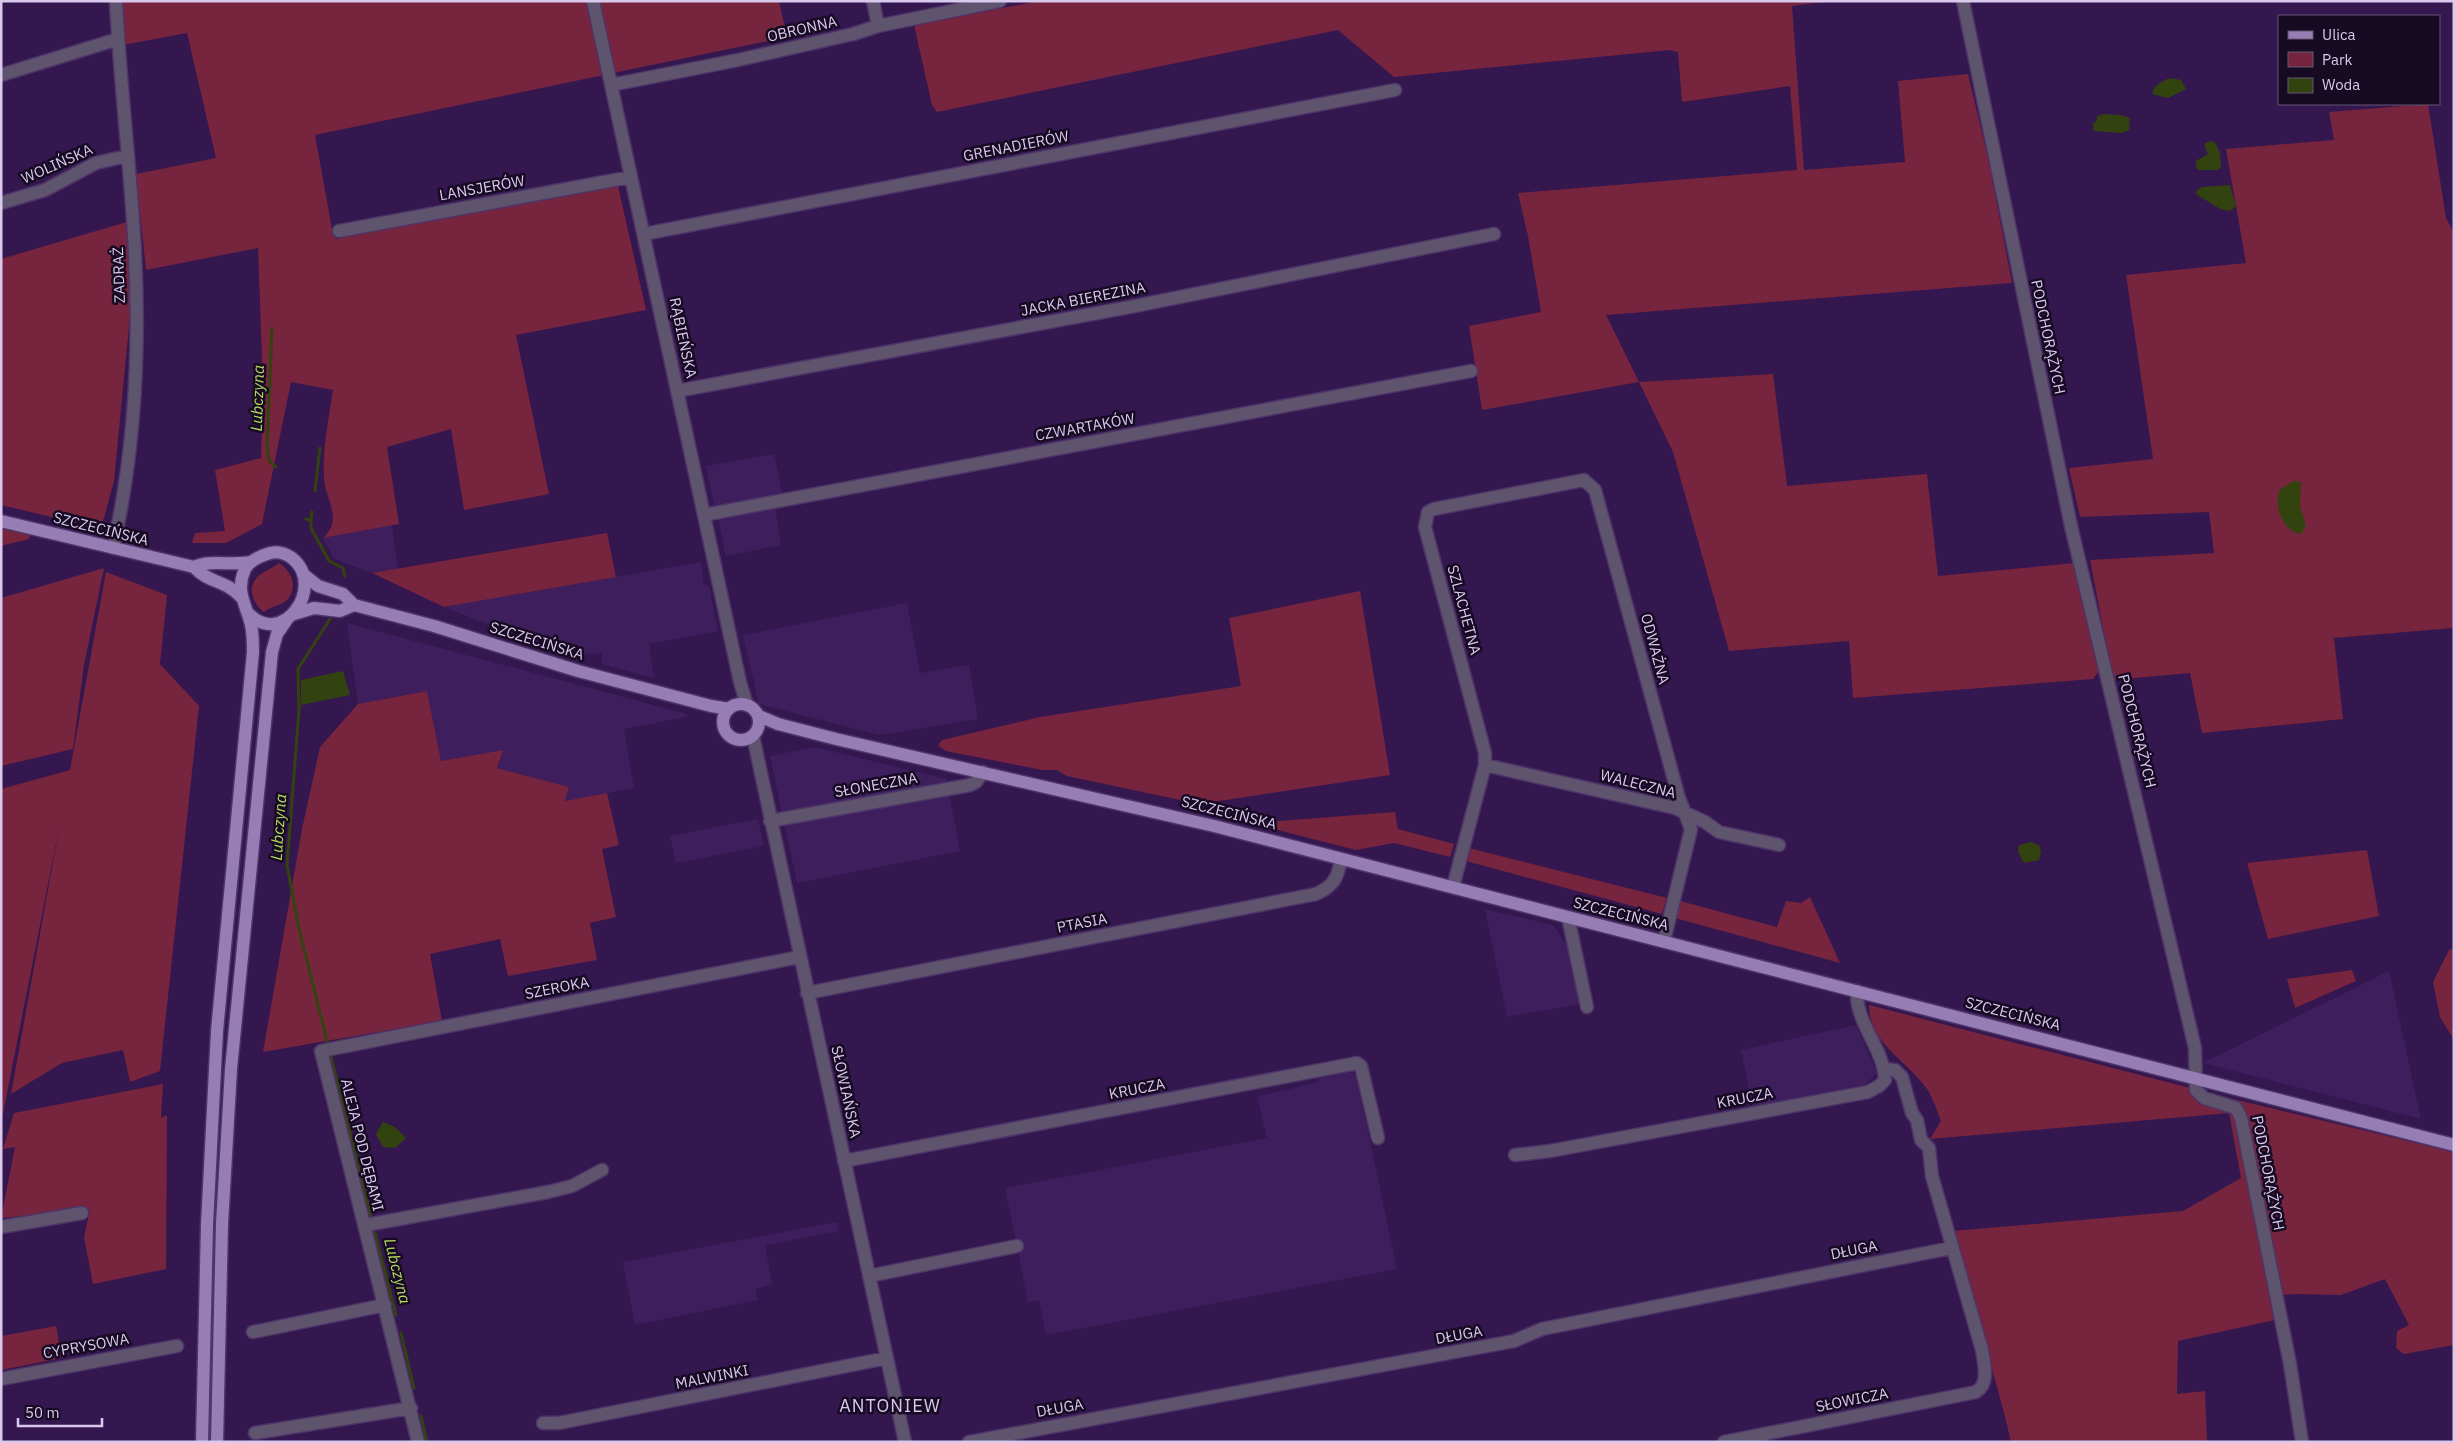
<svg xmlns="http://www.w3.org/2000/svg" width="2455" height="1443" font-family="'IBM Plex Sans',sans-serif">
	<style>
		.built { fill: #3f1e5d }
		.green { fill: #77243e }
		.water { fill: #33430f }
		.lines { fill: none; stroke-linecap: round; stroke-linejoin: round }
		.stream { stroke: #33430f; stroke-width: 3 }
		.minor-casing { stroke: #4e3468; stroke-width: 15 }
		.major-casing { stroke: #4e3468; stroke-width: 15 }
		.minor { stroke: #5f546e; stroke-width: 12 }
		.major { stroke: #967db3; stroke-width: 12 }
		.labels { text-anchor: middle; stroke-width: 5; stroke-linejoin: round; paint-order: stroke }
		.street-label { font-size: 15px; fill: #d9caed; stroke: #170a23 }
		.water-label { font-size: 16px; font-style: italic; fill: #b2db5e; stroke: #170a23 }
		.quarter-label { font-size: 18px; letter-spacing: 1px; fill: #d9caed; stroke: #170a23 }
	</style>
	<rect width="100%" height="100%" fill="#34174f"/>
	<path class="built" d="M 774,454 L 783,496 L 715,508 L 706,466 Z
		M 775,507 L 781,545 L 726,556 L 718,519 Z
		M 392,525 L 398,569 L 372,573 L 334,559 L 323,538 Z
		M 701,562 L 704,585 L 709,586 L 718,631 L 649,644 L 654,678 L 602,664 L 602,652 L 595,654 L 562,653 L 444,607 Z
		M 907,603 L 920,673 L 969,665 L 978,719 L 879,735 L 759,704 L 743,635 Z
		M 347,623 L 687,714 L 686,717 L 624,729 L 634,788 L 565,801 L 569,787 L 497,768 L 503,750 L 441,761 L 427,691 L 358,704 Z
		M 814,747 L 947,779 L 948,785 L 782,814 L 770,756 Z
		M 949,792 L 960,851 L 797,883 L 784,822 Z
		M 758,819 L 764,846 L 676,863 L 670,836 Z
		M 1485,909 L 1553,925 L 1566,944 L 1580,1004 L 1507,1017 Z
		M 2389,971 L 2421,1119 L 2203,1063 Z
		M 1856,1025 L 1877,1073 L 1861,1088 L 1753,1108 L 1741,1050 Z
		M 1348,1071 L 1356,1075 L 1397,1269 L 1046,1335 L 1039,1300 L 1028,1302 L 1005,1188 L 1267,1138 L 1257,1097 L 1319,1082 L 1319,1077 Z
		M 837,1222 L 839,1231 L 765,1245 L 772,1284 L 755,1289 L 758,1300 L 635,1325 L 623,1262 Z"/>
	<path class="green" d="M 120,1 L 588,1 L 604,75 L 315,135 L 332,229 L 336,239 L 490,207 L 618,186 L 646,310 L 516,335 L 549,494 L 464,510 L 451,429 L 387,447 L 399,524 L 323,538 C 344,519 325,499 324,478 C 322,449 329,418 333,390 L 291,382 L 262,524 L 226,543 L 192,543 L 195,533 L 225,531 L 215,470 L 261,458 L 263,387 L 258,248 L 146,270 L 136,174 L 216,158 L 187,33 L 123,45 Z
		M 598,1 L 779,1 L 787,37 L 613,73 Z
		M 1039,1 L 1831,1 L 1792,6 L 1804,170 L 1905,162 L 1898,81 L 1968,74 L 1988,158 L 2012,283 L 1606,315 L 1639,382 L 1773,374 L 1787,486 L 1927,474 L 1938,576 L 2075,563 L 2100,670 L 2093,679 L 1853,698 L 1849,641 L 1729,651 L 1673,452 L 1639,382 L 1482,410 L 1469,326 L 1541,312 L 1528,236 L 1518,193 L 1797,170 L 1790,86 L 1682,102 L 1678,52 L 1670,50 L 1394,77 L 1338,30 L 937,112 L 932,105 L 914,25 Z
		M 2428,104 L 2446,218 L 2454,233 L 2454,628 L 2334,638 L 2343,719 L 2202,733 L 2190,673 L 2113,680 L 2090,560 L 2214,553 L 2209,512 L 2080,517 L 2069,468 L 2153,459 L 2126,275 L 2246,263 L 2226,149 L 2334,140 L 2329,112 Z
		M 130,221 L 133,285 L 114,481 L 101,529 L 1,505 L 1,259 Z
		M 1,527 L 30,535 L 29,539 L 1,546 Z
		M 607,533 L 616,577 L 444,607 L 372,573 Z
		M 279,563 C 292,571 299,589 286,601 C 279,606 270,607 264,612 C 251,602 246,585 261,574 C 267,570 273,568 279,563 Z
		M 104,568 L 84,665 L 73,749 L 1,766 L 1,598 Z
		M 106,572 L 167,595 L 160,664 L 199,706 L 160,1071 L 130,1082 L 123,1050 L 62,1063 L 11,1094 L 60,823 L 1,1124 L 1,789 L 70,770 Z
		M 1360,591 L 1390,775 L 1199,804 L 1067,776 L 1057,770 L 1042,770 L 946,751 L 938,746 L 942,740 L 1040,717 L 1241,686 L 1229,618 Z
		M 427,691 L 441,761 L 503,750 L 497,768 L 569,787 L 565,801 L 607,793 L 619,845 L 602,849 L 616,917 L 590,923 L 597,960 L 508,976 L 500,939 L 430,954 L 442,1021 L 263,1052 L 302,829 L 320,747 L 358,704 Z
		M 1395,812 L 1398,829 L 1454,844 L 1450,857 L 1394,843 L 1356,850 L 1258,825 L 1266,822 Z
		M 1469,848 L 1667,898 L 1662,914 L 1466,861 Z
		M 2367,850 L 2379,916 L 2268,939 L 2247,863 Z
		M 1810,897 L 1840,963 L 1675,918 L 1680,901 L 1777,927 L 1786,901 L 1801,903 Z
		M 2454,948 L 2454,1040 L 2440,1017 L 2433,982 L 2449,950 Z
		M 2352,970 L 2356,981 L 2295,1008 L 2287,979 Z
		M 1869,1005 L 2225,1097 L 2454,1152 L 2454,1345 L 2404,1354 L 2396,1348 L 2397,1331 L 2409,1325 L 2385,1279 L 2341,1295 L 2295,1294 L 2270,1296 L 2275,1320 L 2178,1341 L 2177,1394 L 2205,1391 L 2207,1442 L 2011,1442 C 1995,1370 1970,1302 1953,1231 L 2183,1211 L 2241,1178 L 2229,1113 L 1930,1139 L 1941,1121 C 1937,1111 1933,1098 1927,1089 C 1907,1060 1869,1044 1869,1005 Z
		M 163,1084 L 161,1118 L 167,1115 L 166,1269 L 93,1284 L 84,1237 L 90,1210 L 1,1218 L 15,1147 L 3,1149 L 14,1113 Z
		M 56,1326 L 62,1358 L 1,1370 L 1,1336 Z"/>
	<path class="water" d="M 2170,78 L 2181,80 L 2186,89 L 2168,98 L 2152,94 C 2153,86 2162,81 2170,78 Z
		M 2104,114 L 2120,115 L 2130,118 L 2129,130 L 2121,133 L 2094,131 L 2093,124 L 2097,120 L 2097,116 Z
		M 2210,141 L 2215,142 L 2220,153 L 2221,167 L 2218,170 L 2198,170 L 2196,167 L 2196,161 L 2208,154 L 2204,144 Z
		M 2230,185 L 2236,206 L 2230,211 L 2220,209 L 2196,194 L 2197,190 L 2202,187 Z
		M 2293,481 L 2301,482 L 2300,506 L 2306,526 L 2302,533 L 2299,534 C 2281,528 2275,508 2279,490 Z
		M 343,671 L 350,695 L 301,705 L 301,680 Z
		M 2031,842 L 2039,845 L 2041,851 L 2039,860 L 2024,863 L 2018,852 L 2019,845 Z
		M 383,1122 L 395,1127 L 406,1138 L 395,1148 L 383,1147 L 376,1134 Z"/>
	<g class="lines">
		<path class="stream" d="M 272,328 L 267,448 L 269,461 L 276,467
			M 315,491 L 320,448
			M 306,519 L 311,520 L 311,528 L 329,561 L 343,568 L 345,576
			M 311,520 L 312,512
			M 327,1041 L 299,929 L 287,865 L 299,710 L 298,669 L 330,619
			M 331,1057 L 371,1217
			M 375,1233 L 396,1315
			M 401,1333 L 414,1388
			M 421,1416 L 427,1442"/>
		<defs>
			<path id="minor" d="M 593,1 L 740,682 L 747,705
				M 873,1 L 878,26
				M 1963,1 L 2071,526 L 2195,1048 L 2196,1090 L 2204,1098 L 2236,1108 L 2241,1118 L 2290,1364 L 2302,1442
				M 1,75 L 118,39
				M 611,85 L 738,60 L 853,34 L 878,26 L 1000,1
				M 1,203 L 45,190 L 96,163 L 127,156
				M 339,231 L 631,177
				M 644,234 L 1395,90
				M 677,391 L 1130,307 L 1494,234
				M 704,515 L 1471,371
				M 113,548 C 135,451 140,353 135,254 C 131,170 120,86 116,1
				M 753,736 L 905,1442
				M 1485,765 L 1675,808 L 1705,822 L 1719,832 L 1779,845
				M 770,821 L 970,785 L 976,782 L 983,772
				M 1453,887 L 1485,765 L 1485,753 L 1425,527 L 1428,512 L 1434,509 L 1584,480 L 1595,490 L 1679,798 L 1691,829 L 1664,941
				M 1568,917 L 1587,1007
				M 807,993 L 1316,894 C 1334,886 1338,877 1341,859
				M 1515,1155 L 1550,1151 L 1868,1092 L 1879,1086 L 1885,1080 C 1884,1048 1855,1023 1857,991
				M 844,1161 L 1357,1063 L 1361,1066 L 1378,1138
				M 366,1225 L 548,1192 L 572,1186 L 602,1170
				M 1,1227 L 82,1213
				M 869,1276 L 1017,1246
				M 253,1332 L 385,1305
				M 1,1379 L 177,1346
				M 543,1423 L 559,1423 L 887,1358
				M 255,1433 L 411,1408
				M 418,1442 L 321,1051 L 799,957
				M 969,1442 L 1514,1341 L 1542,1329 L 1951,1248
				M 1724,1442 L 1976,1392 C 1990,1383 1984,1365 1982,1350 L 1932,1176 L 1929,1148 L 1921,1140 L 1917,1120 L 1912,1113 L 1902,1077 L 1895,1070 L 1884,1069"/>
			<path id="major" d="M 1,521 L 194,567 C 208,583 226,580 241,597
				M 194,567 C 211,559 231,566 251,562
				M 303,574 L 318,586 L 343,594 L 354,605 L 434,626 L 578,671 L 711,706 L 729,709
				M 294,614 L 314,608 L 340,611 L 354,605
				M723 722a18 18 0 1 1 36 0a18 18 0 1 1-36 0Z
				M 759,716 L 778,724 L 836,739 L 1214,826 L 2454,1145
				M 202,1442 L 207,1225 L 217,1031 L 253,652 C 253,642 253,634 251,625 C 246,604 235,591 245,569 C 250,560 260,556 270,553 C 278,551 285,553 292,558 C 327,586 282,651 247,612
				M 217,1442 L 222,1224 L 231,1069 L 272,652 L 277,634 L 288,618"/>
		</defs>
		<use href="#minor" class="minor-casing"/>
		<use href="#major" class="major-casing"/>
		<use href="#minor" class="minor"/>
		<use href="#major" class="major"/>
	</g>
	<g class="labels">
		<g class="street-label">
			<text transform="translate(802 29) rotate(-13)" y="5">OBRONNA</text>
			<text transform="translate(1016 146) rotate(-11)" y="5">GRENADIERÓW</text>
			<text transform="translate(57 164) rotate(-24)" y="5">WOLIŃSKA</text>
			<text transform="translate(482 188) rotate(-10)" y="5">LANSJERÓW</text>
			<text transform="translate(119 275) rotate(-92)" y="5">ZADRAŻ</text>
			<text transform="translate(1083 299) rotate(-11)" y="5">JACKA BIEREZINA</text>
			<text transform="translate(2048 337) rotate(78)" y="5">PODCHORĄŻYCH</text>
			<text transform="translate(683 338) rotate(78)" y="5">RĄBIEŃSKA</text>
			<text transform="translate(1085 427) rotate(-10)" y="5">CZWARTAKÓW</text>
			<text transform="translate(101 529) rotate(14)" y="5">SZCZECIŃSKA</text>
			<text transform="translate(1464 610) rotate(75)" y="5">SZLACHETNA</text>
			<text transform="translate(537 641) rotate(17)" y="5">SZCZECIŃSKA</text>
			<text transform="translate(1655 649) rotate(75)" y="5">ODWAŻNA</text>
			<text transform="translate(2137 731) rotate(76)" y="5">PODCHORĄŻYCH</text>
			<text transform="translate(1638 784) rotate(14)" y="5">WALECZNA</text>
			<text transform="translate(876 785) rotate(-10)" y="5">SŁONECZNA</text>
			<text transform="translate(1229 813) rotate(14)" y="5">SZCZECIŃSKA</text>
			<text transform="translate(1621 914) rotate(14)" y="5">SZCZECIŃSKA</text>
			<text transform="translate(1082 923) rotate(-11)" y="5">PTASIA</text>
			<text transform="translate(557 988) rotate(-11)" y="5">SZEROKA</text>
			<text transform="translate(2013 1014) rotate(14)" y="5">SZCZECIŃSKA</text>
			<text transform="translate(1137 1089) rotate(-11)" y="5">KRUCZA</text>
			<text transform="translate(846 1092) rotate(78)" y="5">SŁOWIAŃSKA</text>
			<text transform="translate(1745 1098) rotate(-11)" y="5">KRUCZA</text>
			<text transform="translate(362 1145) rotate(76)" y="5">ALEJA POD DĘBAMI</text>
			<text transform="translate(2268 1173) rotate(79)" y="5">PODCHORĄŻYCH</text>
			<text transform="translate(1854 1250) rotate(-11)" y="5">DŁUGA</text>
			<text transform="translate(1459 1335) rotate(-10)" y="5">DŁUGA</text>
			<text transform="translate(86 1346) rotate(-10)" y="5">CYPRYSOWA</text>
			<text transform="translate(712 1377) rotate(-11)" y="5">MALWINKI</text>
			<text transform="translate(1852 1400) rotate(-11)" y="5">SŁOWICZA</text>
			<text transform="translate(1060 1408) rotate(-10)" y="5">DŁUGA</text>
		</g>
		<g class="water-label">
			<text transform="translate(257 398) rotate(-88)" y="6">Lubczyna</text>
			<text transform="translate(278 827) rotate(-86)" y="6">Lubczyna</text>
			<text transform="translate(398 1271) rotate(76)" y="6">Lubczyna</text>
		</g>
		<g class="quarter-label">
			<text x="890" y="1412">ANTONIEW</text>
		</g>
	</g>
	<rect width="2455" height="1443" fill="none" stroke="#d9caed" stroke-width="5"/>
	<rect x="2278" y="15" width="162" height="90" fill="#170a23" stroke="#655774"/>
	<rect x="2288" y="31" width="25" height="8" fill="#967db3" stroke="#655774"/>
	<text x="2322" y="40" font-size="15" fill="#d9caed">Ulica</text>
	<rect x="2288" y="52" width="25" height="15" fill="#77243e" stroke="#655774"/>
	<text x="2322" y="65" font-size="15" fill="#d9caed">Park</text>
	<rect x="2288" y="78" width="25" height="15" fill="#33430f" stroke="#655774"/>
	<text x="2322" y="90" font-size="15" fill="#d9caed">Woda</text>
	<path d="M18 1418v8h84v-8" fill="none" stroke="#d9caed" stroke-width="2.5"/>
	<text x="25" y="1418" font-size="15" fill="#d9caed" stroke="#170a23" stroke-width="4" paint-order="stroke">50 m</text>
</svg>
